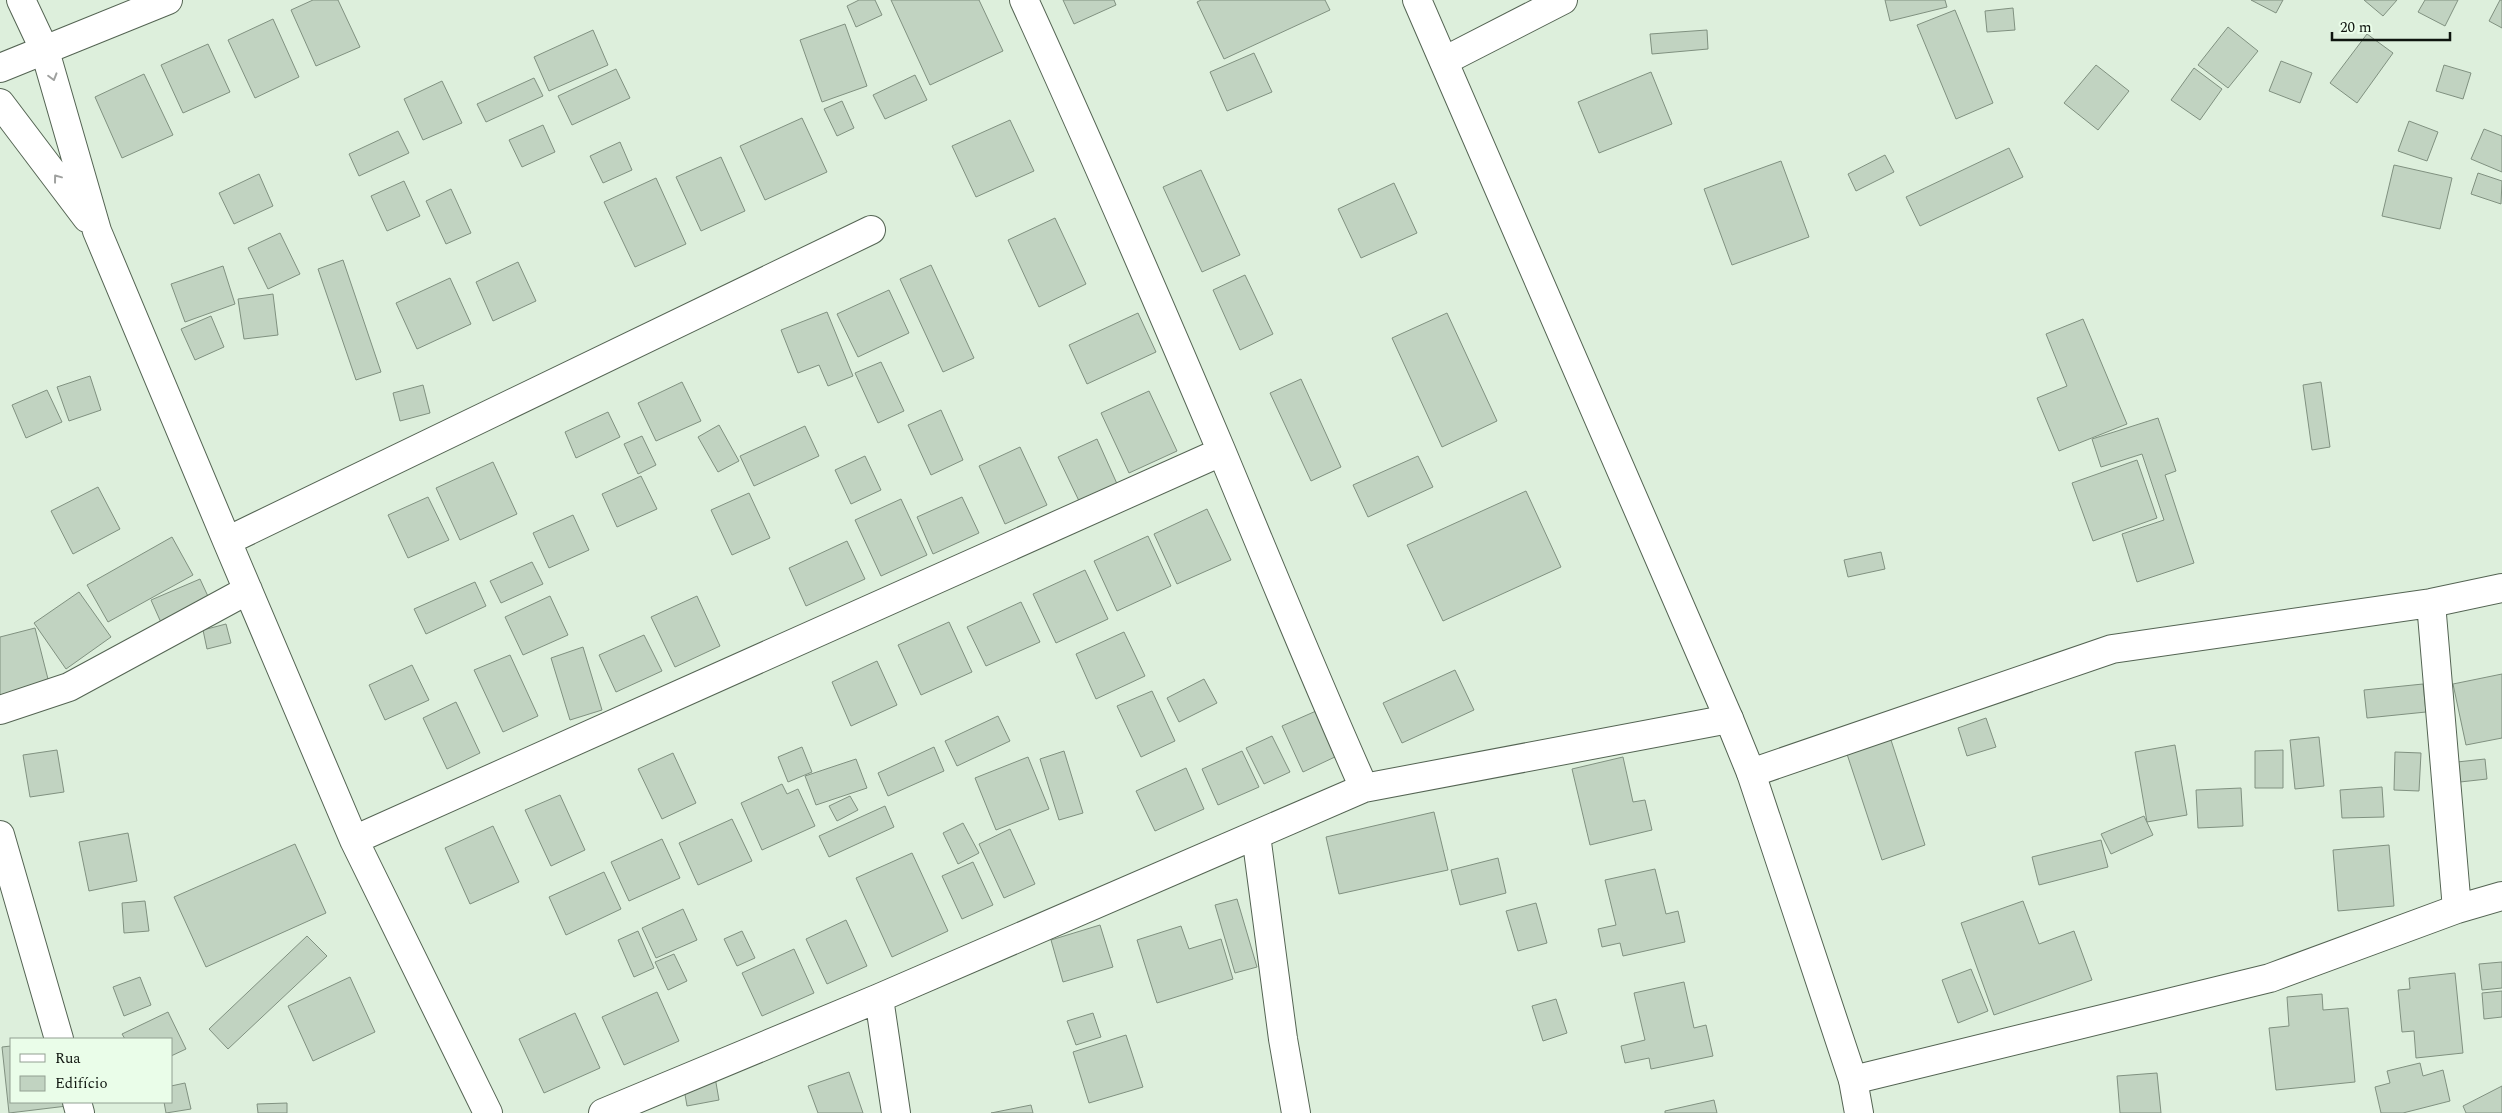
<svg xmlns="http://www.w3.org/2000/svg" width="2502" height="1113" font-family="Spectral,serif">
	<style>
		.building { fill: #c1d3c1; stroke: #809180 }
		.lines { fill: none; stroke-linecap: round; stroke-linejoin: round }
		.minor-casing { stroke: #546453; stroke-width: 30 }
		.secondary-casing { stroke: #546453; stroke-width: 30 }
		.minor { stroke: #fff; stroke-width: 28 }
		.secondary { stroke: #fff; stroke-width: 28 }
		.oneway { stroke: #9fa19f }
	</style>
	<rect width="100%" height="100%" fill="#ddefdc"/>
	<path class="building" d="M 313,0 L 338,0 L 360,47 L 316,66 L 291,10 Z
		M 859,0 L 875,0 L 882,15 L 856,27 L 847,6 Z
		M 891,0 L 979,0 L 1003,51 L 930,85 Z
		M 1063,0 L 1114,0 L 1116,5 L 1074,24 Z
		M 1201,0 L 1325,0 L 1330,10 L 1224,59 L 1197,2 Z
		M 1885,0 L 1945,0 L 1947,7 L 1890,21 Z
		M 2251,0 L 2283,0 L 2276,13 Z
		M 2364,0 L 2397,0 L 2383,16 Z
		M 2425,0 L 2458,0 L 2445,26 L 2418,12 Z
		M 2500,0 L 2502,0 L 2502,28 L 2489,21 Z
		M 2013,8 L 2015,30 L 1987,32 L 1985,11 Z
		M 1955,10 L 1993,103 L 1956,119 L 1917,25 Z
		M 273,19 L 299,77 L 255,98 L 228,40 Z
		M 845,24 L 867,86 L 822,102 L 800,40 Z
		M 2228,27 L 2258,51 L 2228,88 L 2198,65 Z
		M 593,30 L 608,65 L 549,91 L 534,57 Z
		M 1707,30 L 1708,49 L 1652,54 L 1650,34 Z
		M 2367,34 L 2393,53 L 2357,103 L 2330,83 Z
		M 208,44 L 230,92 L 183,113 L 161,65 Z
		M 1254,53 L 1272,92 L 1227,111 L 1210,72 Z
		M 2281,61 L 2312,73 L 2300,103 L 2269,91 Z
		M 2096,65 L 2129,91 L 2098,130 L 2064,103 Z
		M 2444,65 L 2471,73 L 2463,99 L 2436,91 Z
		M 2194,68 L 2222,89 L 2200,120 L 2171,100 Z
		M 616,69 L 630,98 L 572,125 L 558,96 Z
		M 1651,72 L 1672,124 L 1599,153 L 1578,102 Z
		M 144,74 L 173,135 L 122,158 L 95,97 Z
		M 915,75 L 927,100 L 885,119 L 873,95 Z
		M 534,78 L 543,96 L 486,122 L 477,104 Z
		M 442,81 L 462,123 L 423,140 L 404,99 Z
		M 842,101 L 854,128 L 837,136 L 824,109 Z
		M 802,118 L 827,172 L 765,200 L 740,146 Z
		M 1010,120 L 1034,171 L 976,197 L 952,146 Z
		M 2409,121 L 2438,132 L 2427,161 L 2398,151 Z
		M 543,125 L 555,152 L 522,167 L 509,140 Z
		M 2484,129 L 2502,136 L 2502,172 L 2471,159 Z
		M 398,131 L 409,153 L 359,176 L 349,154 Z
		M 620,142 L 632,170 L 603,183 L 590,156 Z
		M 2009,148 L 2023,177 L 1920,226 L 1906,197 Z
		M 1885,155 L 1894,172 L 1856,191 L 1848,174 Z
		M 721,157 L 745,211 L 701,231 L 676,177 Z
		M 1781,161 L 1809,237 L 1732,265 L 1704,189 Z
		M 2394,165 L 2452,178 L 2440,229 L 2382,216 Z
		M 1201,170 L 1240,255 L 1202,272 L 1163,187 Z
		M 2478,173 L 2502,181 L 2501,204 L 2471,194 Z
		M 259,174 L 273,206 L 234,224 L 219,193 Z
		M 656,178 L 686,244 L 635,267 L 604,202 Z
		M 404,181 L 420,216 L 387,231 L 371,196 Z
		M 1394,183 L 1417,233 L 1361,258 L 1338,209 Z
		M 451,189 L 471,233 L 446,244 L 426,201 Z
		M 1055,218 L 1086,284 L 1039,307 L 1008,240 Z
		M 280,233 L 300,274 L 268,289 L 248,248 Z
		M 343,260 L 381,372 L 356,380 L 318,269 Z
		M 518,262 L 536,301 L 493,321 L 476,282 Z
		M 931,265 L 974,358 L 943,372 L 900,279 Z
		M 223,266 L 235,304 L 185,322 L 171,284 Z
		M 1245,275 L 1273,334 L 1240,350 L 1213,290 Z
		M 450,278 L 471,324 L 417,349 L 396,303 Z
		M 889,290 L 909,333 L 858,357 L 837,314 Z
		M 273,294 L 278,335 L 244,339 L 238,299 Z
		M 827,312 L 853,376 L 828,386 L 819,365 L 798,373 L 781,330 Z
		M 1138,313 L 1156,352 L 1087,384 L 1069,345 Z
		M 1447,313 L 1497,421 L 1442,447 L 1392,338 Z
		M 211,316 L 224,347 L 195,360 L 181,329 Z
		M 2083,319 L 2127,424 L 2059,451 L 2037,398 L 2067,386 L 2046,334 Z
		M 881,362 L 904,411 L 878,423 L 855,373 Z
		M 90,376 L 101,410 L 69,421 L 57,387 Z
		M 1301,379 L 1341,467 L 1311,481 L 1270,393 Z
		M 682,382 L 701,421 L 656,441 L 638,403 Z
		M 2321,382 L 2330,447 L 2312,450 L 2303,385 Z
		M 423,385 L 430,413 L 400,421 L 393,393 Z
		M 47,390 L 62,422 L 26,438 L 12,405 Z
		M 1149,391 L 1177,451 L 1129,473 L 1101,413 Z
		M 941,410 L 963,460 L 931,475 L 908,425 Z
		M 608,412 L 620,437 L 576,458 L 565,432 Z
		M 2158,418 L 2176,471 L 2165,475 L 2194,563 L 2137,582 L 2122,534 L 2164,520 L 2142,454 L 2101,467 L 2092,439 Z
		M 719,425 L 739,461 L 718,472 L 698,437 Z
		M 805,426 L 819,456 L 754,486 L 740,456 Z
		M 642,436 L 656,465 L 638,474 L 624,444 Z
		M 1097,439 L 1118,486 L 1080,503 L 1058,457 Z
		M 1020,447 L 1047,505 L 1005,524 L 979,466 Z
		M 865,456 L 881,490 L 851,504 L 835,470 Z
		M 1418,456 L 1433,487 L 1368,517 L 1353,485 Z
		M 2137,460 L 2157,518 L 2093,541 L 2072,483 Z
		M 493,462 L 517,514 L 460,540 L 436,488 Z
		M 641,476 L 657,509 L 617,527 L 602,494 Z
		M 98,487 L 120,529 L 73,554 L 51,511 Z
		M 1526,491 L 1561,567 L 1443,621 L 1407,545 Z
		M 749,493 L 770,538 L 732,555 L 711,510 Z
		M 428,497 L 449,540 L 408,558 L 388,515 Z
		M 962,497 L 979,533 L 933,554 L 917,517 Z
		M 901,499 L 927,555 L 881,576 L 855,520 Z
		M 1207,509 L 1231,560 L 1177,584 L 1154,534 Z
		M 573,515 L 589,550 L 549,568 L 533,533 Z
		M 1148,536 L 1171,586 L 1117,611 L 1094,561 Z
		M 172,537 L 193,575 L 108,622 L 87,585 Z
		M 847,541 L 865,579 L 806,606 L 789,568 Z
		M 1881,552 L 1885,569 L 1848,577 L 1844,560 Z
		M 532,562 L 543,584 L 501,603 L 490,581 Z
		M 1085,570 L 1108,619 L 1056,643 L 1033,594 Z
		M 200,579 L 212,605 L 163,627 L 151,600 Z
		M 475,582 L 486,606 L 426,634 L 414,609 Z
		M 79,592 L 111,637 L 66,669 L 34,623 Z
		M 550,596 L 568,635 L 523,655 L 505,617 Z
		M 697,596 L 720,646 L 675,667 L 651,617 Z
		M 1021,602 L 1040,642 L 986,666 L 967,627 Z
		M 949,622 L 972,672 L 921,695 L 898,645 Z
		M 226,624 L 231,643 L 207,649 L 203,630 Z
		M 35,628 L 49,683 L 0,695 L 0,637 Z
		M 1124,632 L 1145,676 L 1096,699 L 1076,654 Z
		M 644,635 L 662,671 L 616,692 L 599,655 Z
		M 583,647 L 602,710 L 570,720 L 551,658 Z
		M 510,655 L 538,716 L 503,732 L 474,670 Z
		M 877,661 L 897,705 L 851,726 L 832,682 Z
		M 412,665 L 429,700 L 385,720 L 369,685 Z
		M 1455,670 L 1474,710 L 1402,743 L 1383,703 Z
		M 2502,674 L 2502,738 L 2466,745 L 2453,684 Z
		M 1204,679 L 1217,703 L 1179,722 L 1167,698 Z
		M 2423,684 L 2426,712 L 2367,718 L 2364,690 Z
		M 1152,691 L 1175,741 L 1141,757 L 1117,706 Z
		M 456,702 L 480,753 L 447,769 L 423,718 Z
		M 1316,711 L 1337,756 L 1303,772 L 1282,726 Z
		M 998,716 L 1010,741 L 957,766 L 945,741 Z
		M 1986,718 L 1996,747 L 1967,756 L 1958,728 Z
		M 1272,736 L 1290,772 L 1264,784 L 1246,748 Z
		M 1890,737 L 1925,845 L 1882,860 L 1846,751 Z
		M 2319,737 L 2324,786 L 2295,789 L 2290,740 Z
		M 2175,745 L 2187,815 L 2147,822 L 2135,752 Z
		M 802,747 L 812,772 L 788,782 L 778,757 Z
		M 934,747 L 944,771 L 888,796 L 878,773 Z
		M 57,750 L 64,792 L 30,797 L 23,755 Z
		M 2283,750 L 2283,788 L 2255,788 L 2255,751 Z
		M 1064,751 L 1083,813 L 1059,820 L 1040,759 Z
		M 1242,751 L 1259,787 L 1218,805 L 1202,769 Z
		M 2395,752 L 2421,753 L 2419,791 L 2394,790 Z
		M 673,753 L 696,803 L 662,819 L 638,769 Z
		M 1028,757 L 1049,809 L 996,830 L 975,778 Z
		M 1623,757 L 1633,802 L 1645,800 L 1652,830 L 1590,845 L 1572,769 Z
		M 856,759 L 867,788 L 816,805 L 805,776 Z
		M 2485,759 L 2487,779 L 2460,782 L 2457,762 Z
		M 1186,768 L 1204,809 L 1155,831 L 1136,791 Z
		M 782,784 L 787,794 L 798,789 L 815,826 L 762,850 L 741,803 Z
		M 2382,787 L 2384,817 L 2342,818 L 2340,790 Z
		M 2241,788 L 2243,826 L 2198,828 L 2196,790 Z
		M 560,795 L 585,850 L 551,866 L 525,810 Z
		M 850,796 L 858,810 L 837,821 L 829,806 Z
		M 885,806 L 894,827 L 829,857 L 819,836 Z
		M 1434,812 L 1448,870 L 1339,894 L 1326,837 Z
		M 2144,816 L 2153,835 L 2111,854 L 2101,834 Z
		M 732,819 L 752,861 L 698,885 L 679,843 Z
		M 963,823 L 979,853 L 958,864 L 943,833 Z
		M 493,826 L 519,882 L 470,904 L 445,848 Z
		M 1010,829 L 1035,884 L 1004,898 L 979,844 Z
		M 128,833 L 137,881 L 89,891 L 79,842 Z
		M 662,839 L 680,878 L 629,901 L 611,862 Z
		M 2101,840 L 2108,867 L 2039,885 L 2032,857 Z
		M 295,844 L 326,913 L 206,967 L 174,897 Z
		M 2389,845 L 2394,906 L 2338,911 L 2333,850 Z
		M 912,853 L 948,931 L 892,957 L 856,878 Z
		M 1498,858 L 1506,893 L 1460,905 L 1451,870 Z
		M 973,862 L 993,905 L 962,919 L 942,876 Z
		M 1655,869 L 1666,914 L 1678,911 L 1685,942 L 1623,956 L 1620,943 L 1602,947 L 1598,929 L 1616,925 L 1605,880 Z
		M 604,872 L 621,909 L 566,935 L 549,897 Z
		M 1237,899 L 1257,967 L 1235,973 L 1215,905 Z
		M 145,901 L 149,931 L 124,933 L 122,903 Z
		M 2023,901 L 2039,944 L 2074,931 L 2092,980 L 1994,1015 L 1961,923 Z
		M 1536,903 L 1547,943 L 1518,951 L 1506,911 Z
		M 683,909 L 697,940 L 656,958 L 642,928 Z
		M 846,920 L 867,966 L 827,984 L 806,939 Z
		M 1100,925 L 1113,967 L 1063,982 L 1051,940 Z
		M 1181,926 L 1189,949 L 1221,939 L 1233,979 L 1157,1003 L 1137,940 Z
		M 638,931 L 654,968 L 634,977 L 618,940 Z
		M 742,931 L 755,958 L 737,966 L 724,939 Z
		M 307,936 L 327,956 L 228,1049 L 209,1029 Z
		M 794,949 L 814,993 L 762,1016 L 742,973 Z
		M 674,954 L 687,981 L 668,990 L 655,962 Z
		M 2502,962 L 2502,988 L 2482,990 L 2479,964 Z
		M 1971,969 L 1988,1011 L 1958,1023 L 1942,980 Z
		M 2455,973 L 2463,1053 L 2416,1058 L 2414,1031 L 2402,1032 L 2398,990 L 2410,989 L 2409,978 Z
		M 140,977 L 151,1005 L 124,1016 L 113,987 Z
		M 350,977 L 375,1032 L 313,1061 L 288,1006 Z
		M 1684,982 L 1694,1028 L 1706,1025 L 1713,1056 L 1651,1069 L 1649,1058 L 1625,1063 L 1621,1046 L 1645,1040 L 1634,993 Z
		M 2502,991 L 2502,1017 L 2484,1019 L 2482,993 Z
		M 657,992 L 679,1041 L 624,1065 L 602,1017 Z
		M 2322,994 L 2323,1010 L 2348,1008 L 2355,1082 L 2276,1090 L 2269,1028 L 2289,1026 L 2287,997 Z
		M 1556,999 L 1567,1033 L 1543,1041 L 1532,1006 Z
		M 168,1012 L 186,1049 L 171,1056 L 171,1039 L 125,1039 L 122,1034 Z
		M 575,1013 L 600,1068 L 544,1093 L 519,1039 Z
		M 1093,1013 L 1101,1037 L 1076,1045 L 1067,1021 Z
		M 1126,1035 L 1143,1087 L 1089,1103 L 1073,1052 Z
		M 11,1046 L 11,1102 L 66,1102 L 67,1106 L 9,1113 L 2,1047 Z
		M 2420,1063 L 2423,1076 L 2443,1070 L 2450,1101 L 2403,1113 L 2381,1113 L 2375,1087 L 2390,1083 L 2387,1071 Z
		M 849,1072 L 863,1113 L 818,1113 L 808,1086 Z
		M 2157,1073 L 2161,1113 L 2120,1113 L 2117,1076 Z
		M 715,1077 L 719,1100 L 687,1106 L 683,1083 Z
		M 185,1083 L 191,1109 L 166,1113 L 164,1102 L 171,1102 L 171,1086 Z
		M 2502,1086 L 2502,1113 L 2466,1113 L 2463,1106 Z
		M 1714,1100 L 1717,1113 L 1665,1113 L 1665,1111 Z
		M 287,1103 L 287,1113 L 258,1113 L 257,1104 Z
		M 1031,1105 L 1033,1113 L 991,1113 Z"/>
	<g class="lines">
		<defs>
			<path id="minor" d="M 21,0 L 45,51 L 97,231 L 227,541 L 354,840 L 488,1113
				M 1024,0 C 1092,149 1157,299 1221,450 C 1268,563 1314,676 1364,788
				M 1444,61 L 1563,0
				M 0,68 L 168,0
				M 0,103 L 87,218
				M 227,541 L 871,230
				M 2431,603 L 2457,909
				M 0,710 L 69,687 L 248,590
				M 1751,773 L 2112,649 L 2431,603 L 2502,588
				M 0,835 L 59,1039
				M 1256,835 L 1283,1039 L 1296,1113
				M 354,840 L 1221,452
				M 879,998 L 896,1113
				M 1853,1080 L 2270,978 L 2457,909 L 2502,896
				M 77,1102 L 80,1113
				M 603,1113 L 879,998 L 1364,788 L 1729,719"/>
			<path id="secondary" d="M 1417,0 L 1729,719 L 1751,773 L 1853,1080 L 1859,1113"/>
		</defs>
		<use href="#minor" class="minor-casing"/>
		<use href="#secondary" class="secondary-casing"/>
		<use href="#minor" class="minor"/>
		<use href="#secondary" class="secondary"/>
	</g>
	<defs><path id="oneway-chevron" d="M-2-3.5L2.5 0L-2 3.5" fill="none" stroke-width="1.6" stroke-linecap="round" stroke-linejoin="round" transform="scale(1.25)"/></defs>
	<g class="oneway">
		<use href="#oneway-chevron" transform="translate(53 77) rotate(74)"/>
		<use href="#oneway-chevron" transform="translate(57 178) rotate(-127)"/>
	</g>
	<rect x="10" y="1038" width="162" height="65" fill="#eafde9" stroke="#92a092"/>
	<rect x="20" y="1054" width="25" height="8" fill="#ffffff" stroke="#92a092"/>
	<text x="55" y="1063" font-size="15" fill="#0f150f">Rua</text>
	<rect x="20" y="1076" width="25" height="15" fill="#c1d3c1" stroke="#92a092"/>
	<text x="55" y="1088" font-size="15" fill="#0f150f">Edifício</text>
	<path d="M2332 32v8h118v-8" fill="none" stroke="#0f150f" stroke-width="2.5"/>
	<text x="2340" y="32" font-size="15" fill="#0f150f" stroke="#eafde9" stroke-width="4" paint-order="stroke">20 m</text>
</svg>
